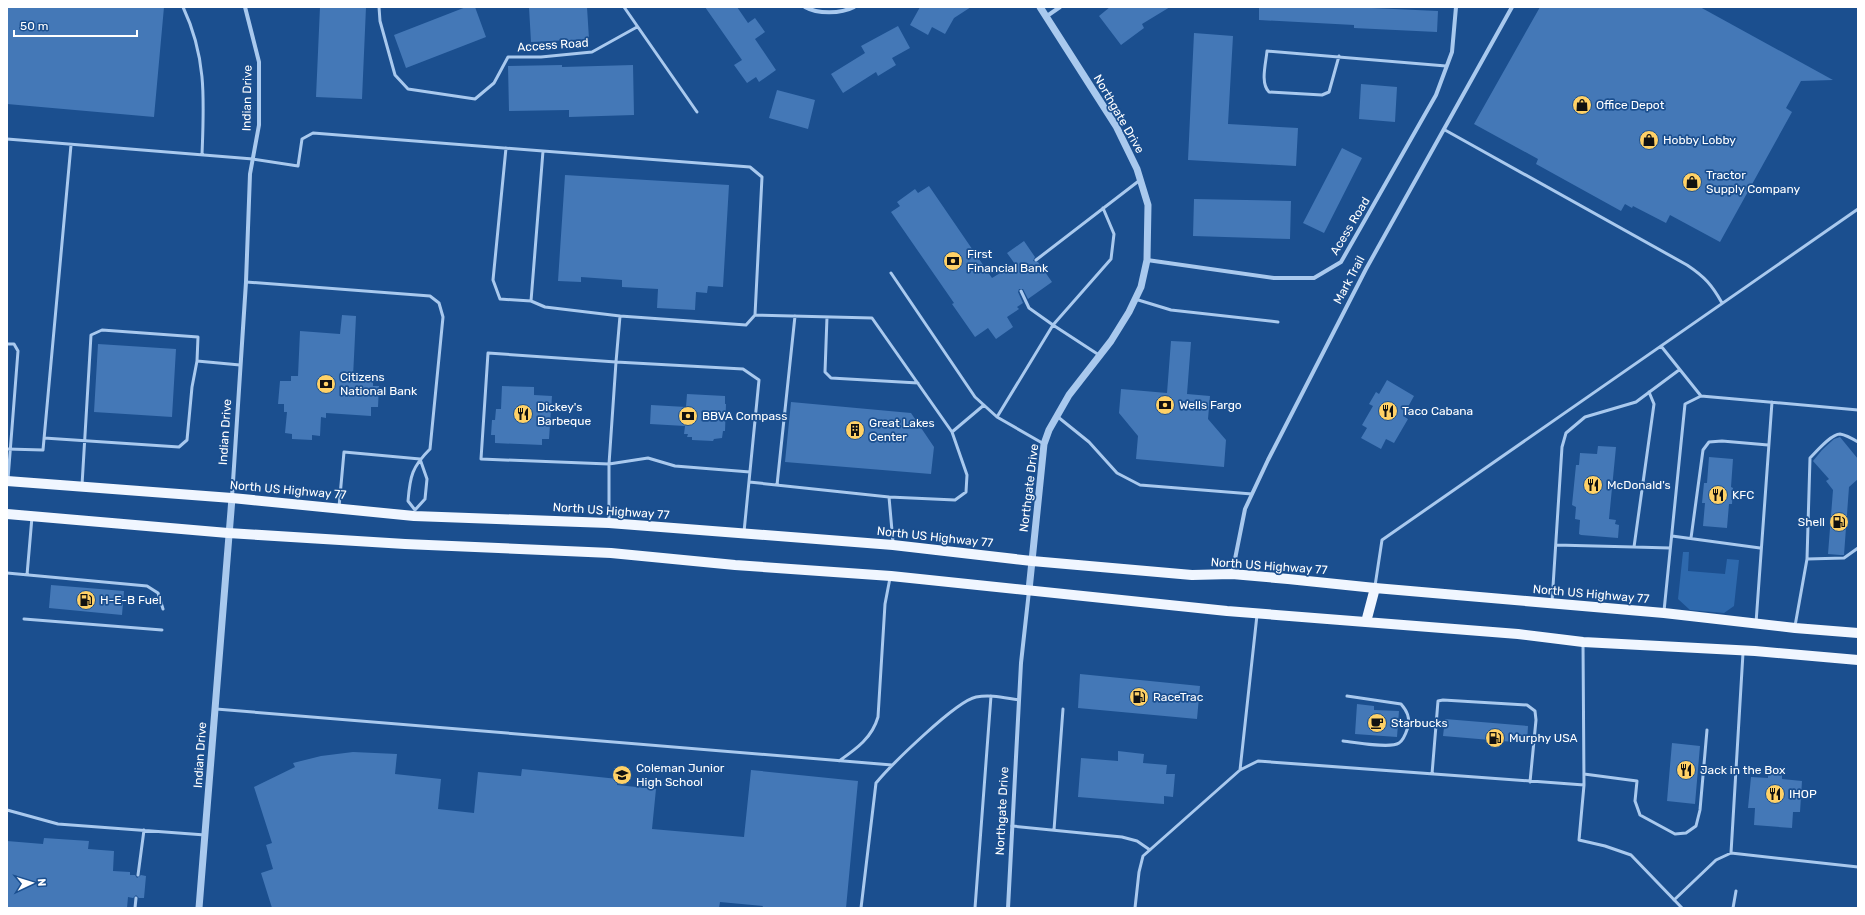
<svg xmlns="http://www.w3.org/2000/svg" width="1865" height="915" font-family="Rubik,sans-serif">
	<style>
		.green { fill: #2e69ad }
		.building { fill: #4478b7 }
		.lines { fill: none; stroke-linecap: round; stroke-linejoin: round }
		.service { stroke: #a9c9ee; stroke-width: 3 }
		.minor { stroke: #a9c9ee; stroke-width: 4 }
		.tertiary { stroke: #a9c9ee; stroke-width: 7 }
		.primary { stroke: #f0f6ff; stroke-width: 10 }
		.labels { text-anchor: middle; stroke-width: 3.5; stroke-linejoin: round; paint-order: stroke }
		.street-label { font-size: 12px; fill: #fff; stroke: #1b4f8f }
		.poi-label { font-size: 12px; fill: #fff; stroke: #1b4f8f; text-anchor: start }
	</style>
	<rect width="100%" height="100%" fill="#1b4f8f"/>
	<path class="green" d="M 1683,552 L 1689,552 L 1688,571 L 1725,574 L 1727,559 L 1739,560 L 1734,606 L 1724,613 L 1690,610 L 1678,599 Z"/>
	<path class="building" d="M 7,7 L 164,7 L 154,117 L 7,104 Z
		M 320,7 L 366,7 L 362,99 L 316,97 Z
		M 466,7 L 475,7 L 486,37 L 406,68 L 394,35 Z
		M 529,7 L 587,7 L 589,39 L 531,42 Z
		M 705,7 L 737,7 L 748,23 L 755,18 L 765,32 L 755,39 L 776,70 L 759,82 L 756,77 L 747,83 L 734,65 L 742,60 Z
		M 920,7 L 971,7 L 954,18 L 945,34 L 932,27 L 928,35 L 910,25 Z
		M 1110,7 L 1170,7 L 1142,24 L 1144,28 L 1121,45 L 1099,16 Z
		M 1259,7 L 1350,7 L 1438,11 L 1437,32 L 1354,28 L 1354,25 L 1259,20 Z
		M 1540,7 L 1700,7 L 1833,80 L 1801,81 L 1786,108 L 1792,112 L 1720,242 L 1670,215 L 1666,223 L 1633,206 L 1632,208 L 1625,204 L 1621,211 L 1536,164 L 1538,159 L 1474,124 Z
		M 898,26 L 910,48 L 892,58 L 896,65 L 878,76 L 876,72 L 843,93 L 831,74 L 865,53 L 861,46 Z
		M 1194,33 L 1233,36 L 1228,124 L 1298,128 L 1296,166 L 1188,160 Z
		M 562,65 L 562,67 L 633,65 L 634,115 L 569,117 L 569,110 L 509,111 L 508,66 Z
		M 1361,84 L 1397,87 L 1395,122 L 1359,119 Z
		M 777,90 L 815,100 L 808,129 L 769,118 Z
		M 1342,148 L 1362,158 L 1324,233 L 1303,223 Z
		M 565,175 L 729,185 L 723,287 L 708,286 L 707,293 L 696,292 L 695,310 L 657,308 L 658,289 L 622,287 L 622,280 L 581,277 L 581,282 L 558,281 Z
		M 929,186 L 992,278 L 1015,264 L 1007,253 L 1024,241 L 1035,257 L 1033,261 L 1038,262 L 1052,282 L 1028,299 L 1023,289 L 1019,289 L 1018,292 L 1023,303 L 1017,307 L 1019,309 L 1007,317 L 1013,327 L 996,339 L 988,328 L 975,337 L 952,304 L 954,303 L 891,212 L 900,206 L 897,202 L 915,189 L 918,193 Z
		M 1194,199 L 1291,201 L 1290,239 L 1193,236 Z
		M 342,315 L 356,316 L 353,377 L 373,378 L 373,386 L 379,386 L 378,407 L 371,407 L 371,416 L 326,413 L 326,418 L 321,417 L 320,436 L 312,435 L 312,440 L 292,439 L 292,434 L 285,433 L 287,412 L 284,412 L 284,404 L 278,404 L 280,381 L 291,381 L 291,376 L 298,376 L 300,331 L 340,334 Z
		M 1171,341 L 1191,342 L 1187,394 L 1210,396 L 1208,419 L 1226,440 L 1224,467 L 1136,459 L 1138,436 L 1119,413 L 1121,389 L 1167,393 Z
		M 98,344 L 176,349 L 172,417 L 94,412 Z
		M 1387,380 L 1414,396 L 1403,416 L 1408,419 L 1394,443 L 1386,439 L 1381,449 L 1361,438 L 1367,428 L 1362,425 L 1373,406 L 1369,404 L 1376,392 L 1379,394 Z
		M 502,386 L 534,387 L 534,395 L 552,396 L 549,439 L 542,439 L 542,445 L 495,443 L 495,435 L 491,435 L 492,420 L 495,420 L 496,409 L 501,409 Z
		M 687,394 L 725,396 L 725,404 L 726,404 L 725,431 L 723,431 L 722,438 L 714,439 L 713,441 L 692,440 L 692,437 L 687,437 L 688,434 L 684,434 L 685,426 L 650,424 L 651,405 L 686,407 Z
		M 791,402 L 911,413 L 934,447 L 931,474 L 785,462 Z
		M 1840,437 L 1858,459 L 1858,479 L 1849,487 L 1844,555 L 1840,555 L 1828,554 L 1833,490 L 1826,481 L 1829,479 L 1813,461 L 1822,450 L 1834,439 Z
		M 1598,446 L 1616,447 L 1609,519 L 1616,520 L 1615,524 L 1619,525 L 1618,538 L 1581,535 L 1579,534 L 1580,520 L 1575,519 L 1576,507 L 1572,505 L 1576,465 L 1579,465 L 1580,453 L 1597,454 Z
		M 1709,457 L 1733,459 L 1731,487 L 1733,488 L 1732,504 L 1729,504 L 1727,528 L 1703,526 L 1705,503 L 1702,503 L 1704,483 L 1707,483 Z
		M 51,585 L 124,591 L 122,615 L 49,608 Z
		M 1080,674 L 1200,686 L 1197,719 L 1078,708 Z
		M 1357,704 L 1374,706 L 1374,710 L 1399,711 L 1397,737 L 1355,734 Z
		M 1445,719 L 1528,726 L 1527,743 L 1443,736 Z
		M 1672,743 L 1700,746 L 1695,804 L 1667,801 Z
		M 1118,751 L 1144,754 L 1143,763 L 1167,765 L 1166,774 L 1175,774 L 1173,797 L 1164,796 L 1164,804 L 1078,797 L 1081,758 L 1118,761 Z
		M 353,752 L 397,754 L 395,774 L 441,779 L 438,809 L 474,813 L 478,772 L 521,776 L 522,769 L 618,779 L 617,785 L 656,789 L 652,829 L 744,837 L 751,770 L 858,781 L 846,908 L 762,908 L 763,906 L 720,902 L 719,908 L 272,908 L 261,873 L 273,869 L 266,845 L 272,843 L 254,787 L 295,767 L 293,763 L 321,756 Z
		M 1768,770 L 1782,771 L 1782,779 L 1802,781 L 1800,812 L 1793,812 L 1792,828 L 1754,825 L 1755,808 L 1748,808 L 1751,777 L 1768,778 Z
		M 44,838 L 89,841 L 88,849 L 114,851 L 113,871 L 130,872 L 130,875 L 135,875 L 137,878 L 141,875 L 146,876 L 144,898 L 139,898 L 136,895 L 133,898 L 128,897 L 127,908 L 7,908 L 7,841 L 43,844 Z"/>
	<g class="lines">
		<path class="service" d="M 183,7 C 207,58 204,101 202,155
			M 379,7 L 380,21 L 395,75 L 408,89 L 475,99 L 494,83 L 508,57 L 541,57 L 592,52 L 637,27
			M 624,7 L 697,112
			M 1339,56 L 1329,92 L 1322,95 L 1269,92 C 1260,83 1266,63 1267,51 L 1446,66
			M 1445,130 L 1687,265 C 1705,277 1712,285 1722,303
			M 7,139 L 253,159 L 298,166 L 302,139 L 313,133 L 543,151
			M 506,148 L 493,280 L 500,299 L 531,301
			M 1036,260 L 1140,180
			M 891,273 L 975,397 L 997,417 L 1044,444
			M 246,282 L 430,296 L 439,303 L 443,317 L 430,449 C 412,467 410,476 408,501 L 415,510
			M 1135,299 L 1171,310 L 1278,322
			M 755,315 L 872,318 L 952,432
			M 620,316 L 545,307 L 531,301 L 543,151 L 750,167 L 762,177 L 755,315 L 746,325 L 620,316 L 616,362 L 488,353 L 481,459 L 609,464 L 648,458 L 675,466 L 750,472
			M 827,317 L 825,372 L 831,378 L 918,383
			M 7,344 L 14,344 L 18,351 L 8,479
			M 1661,346 L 1701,396 L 1858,410
			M 1099,355 L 1053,325 L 1111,259 L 1114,234 L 1103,208
			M 1649,392 L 1654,404 L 1634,547 L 1670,548
			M 997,417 L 1053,325 L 1029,308 L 1021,291
			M 1058,417 L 1089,442 L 1117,473 L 1140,485 L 1252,494
			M 44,438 L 179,447 L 187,440 L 192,387 L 197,361
			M 7,449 L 43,450 L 71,145
			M 749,482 L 889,497 L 893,542
			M 82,485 L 91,335 L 102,330 L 198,337 L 197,361 L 240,365
			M 777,485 L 795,316
			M 889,497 L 955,500 L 966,492 L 967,475 L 952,432 L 984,405
			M 339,507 L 344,452 L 420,459
			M 415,510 L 425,499 L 427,479 L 420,459
			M 609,521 L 609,464 L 616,362 L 743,369 L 759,380 L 744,532
			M 1672,536 L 1760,548
			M 1691,538 L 1703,450 L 1709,442 L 1722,441 L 1768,445
			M 1556,545 L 1634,547
			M 1807,559 L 1810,458 C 1816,452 1831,434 1840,434 C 1846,435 1853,439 1858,442
			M 7,573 L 147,586 L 158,593 L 163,609
			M 27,575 L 32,517
			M 1375,586 L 1382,540 L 1858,209
			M 1552,602 L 1562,447 L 1566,433 L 1585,417 L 1636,402 L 1679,370
			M 1664,611 L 1685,404 L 1701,396
			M 24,619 L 162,630
			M 1756,623 L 1772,402
			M 1795,626 L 1807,559 L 1844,558 L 1858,548
			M 1583,643 L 1584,785
			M 216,709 L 892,765
			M 1343,741 C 1355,742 1390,749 1399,743 C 1404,740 1406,733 1408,727 C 1410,717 1407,711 1401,704 L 1347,696
			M 839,761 C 856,749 872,738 878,717 L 885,604 L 890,578
			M 1240,770 L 1257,615
			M 1432,774 L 1438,701 L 1443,700 L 1527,705 L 1535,711 L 1536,720 L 1530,782
			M 1584,774 L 1637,781 L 1635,801 L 1640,815 L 1675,834 L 1686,833 L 1696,826 L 1700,810 L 1707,730
			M 7,810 L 58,824 L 205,835
			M 1012,826 L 1122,837 L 1137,841 L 1150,850
			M 1054,830 L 1063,709
			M 1731,853 L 1743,653
			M 138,875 L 144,830
			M 1674,900 L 1716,860 L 1731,853 L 1858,867
			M 135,908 L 136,898
			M 861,908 L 876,783 C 891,765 956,701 976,697 C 991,694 1005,698 1019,700
			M 975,908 L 991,696
			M 1135,908 L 1139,872 L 1143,856 L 1240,770 L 1258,761 L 1584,785 L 1579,840 L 1605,846 L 1631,855 L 1682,908
			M 1733,908 L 1736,891"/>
		<path class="minor" d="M 805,7 C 817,14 841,14 854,7
			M 1047,16 L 1060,7
			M 1147,260 L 1274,278 L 1314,278 L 1341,262 L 1436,95 L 1452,52 L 1456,7
			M 232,497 L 246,282 L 250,174 L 259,125 L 259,62 L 245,7
			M 1232,574 L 1245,509 L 1268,460 L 1366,269 L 1512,7
			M 1008,908 L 1021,663 L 1029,591"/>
		<path class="tertiary" d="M 1029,590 L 1044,444 L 1049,430 L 1069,395 L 1111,341 L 1129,312 L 1141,287 L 1147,260 L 1148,205 L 1137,169 L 1116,126 L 1040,7
			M 199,908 L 232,498"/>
		<path class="primary" d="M 7,481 L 232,498 L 414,516 L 609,523 L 893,545 L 1032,561 L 1192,575 L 1232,574 L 1288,579 L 1375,588 L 1664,613 L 1795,628 L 1858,633
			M 7,514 L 228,533 L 405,544 L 611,553 L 735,565 L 891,576 L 1227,611 L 1518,634 L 1583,642 L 1755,651 L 1858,660
			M 1366,622 L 1375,588"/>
	</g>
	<defs>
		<symbol id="shop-disc" viewBox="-11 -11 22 22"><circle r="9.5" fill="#ffd166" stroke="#1b4f8f"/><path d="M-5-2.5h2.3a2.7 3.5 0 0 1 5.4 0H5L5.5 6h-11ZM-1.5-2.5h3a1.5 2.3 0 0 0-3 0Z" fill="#111"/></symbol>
		<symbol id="bank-disc" viewBox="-11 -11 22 22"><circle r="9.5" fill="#ffd166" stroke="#1b4f8f"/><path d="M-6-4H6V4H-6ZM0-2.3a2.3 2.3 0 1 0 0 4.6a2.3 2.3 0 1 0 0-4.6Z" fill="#111"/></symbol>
		<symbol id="restaurant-disc" viewBox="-11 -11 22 22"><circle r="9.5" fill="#ffd166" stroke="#1b4f8f"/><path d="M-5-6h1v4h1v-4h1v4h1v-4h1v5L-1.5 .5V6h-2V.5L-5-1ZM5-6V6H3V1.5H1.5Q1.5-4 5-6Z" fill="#111"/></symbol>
		<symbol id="building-disc" viewBox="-11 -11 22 22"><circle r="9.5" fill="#ffd166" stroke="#1b4f8f"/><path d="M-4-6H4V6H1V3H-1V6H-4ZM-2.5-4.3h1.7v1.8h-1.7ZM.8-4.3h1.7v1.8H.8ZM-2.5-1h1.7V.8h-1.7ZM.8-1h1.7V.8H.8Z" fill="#111"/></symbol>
		<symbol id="fuel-disc" viewBox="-11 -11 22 22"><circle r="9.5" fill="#ffd166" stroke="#1b4f8f"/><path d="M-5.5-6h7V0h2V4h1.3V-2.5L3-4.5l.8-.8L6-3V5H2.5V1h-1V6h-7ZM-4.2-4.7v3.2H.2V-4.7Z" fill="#111"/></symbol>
		<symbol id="cafe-disc" viewBox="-11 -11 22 22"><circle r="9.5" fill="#ffd166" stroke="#1b4f8f"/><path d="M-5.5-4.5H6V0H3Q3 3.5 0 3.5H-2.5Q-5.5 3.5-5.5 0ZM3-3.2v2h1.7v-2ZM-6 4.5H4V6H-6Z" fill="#111"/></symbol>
		<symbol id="school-disc" viewBox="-11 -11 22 22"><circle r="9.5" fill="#ffd166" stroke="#1b4f8f"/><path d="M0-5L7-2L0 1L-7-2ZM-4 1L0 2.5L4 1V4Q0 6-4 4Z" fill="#111"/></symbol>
	</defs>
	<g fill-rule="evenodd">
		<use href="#shop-disc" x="1571" y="94" width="22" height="22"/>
		<use href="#shop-disc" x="1638" y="129" width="22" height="22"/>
		<use href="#shop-disc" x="1681" y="171" width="22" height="22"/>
		<use href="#bank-disc" x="942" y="250" width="22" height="22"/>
		<use href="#bank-disc" x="315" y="373" width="22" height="22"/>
		<use href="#bank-disc" x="1154" y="394" width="22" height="22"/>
		<use href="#restaurant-disc" x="1377" y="400" width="22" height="22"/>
		<use href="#restaurant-disc" x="512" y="403" width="22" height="22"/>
		<use href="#bank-disc" x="677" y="405" width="22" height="22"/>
		<use href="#building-disc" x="844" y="419" width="22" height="22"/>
		<use href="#restaurant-disc" x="1582" y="474" width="22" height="22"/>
		<use href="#restaurant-disc" x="1707" y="484" width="22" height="22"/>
		<use href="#fuel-disc" x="1828" y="511" width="22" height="22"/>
		<use href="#fuel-disc" x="75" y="589" width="22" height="22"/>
		<use href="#fuel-disc" x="1128" y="686" width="22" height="22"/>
		<use href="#cafe-disc" x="1366" y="712" width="22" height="22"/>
		<use href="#fuel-disc" x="1484" y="727" width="22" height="22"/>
		<use href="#restaurant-disc" x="1675" y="759" width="22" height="22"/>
		<use href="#school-disc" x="611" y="764" width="22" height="22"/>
		<use href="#restaurant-disc" x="1764" y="783" width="22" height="22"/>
	</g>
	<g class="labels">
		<g class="street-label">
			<text transform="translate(553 45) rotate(-4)" y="4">Access Road</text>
			<text transform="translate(247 98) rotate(-89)" y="4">Indian Drive</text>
			<text transform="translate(1119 114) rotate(60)" y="4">Northgate Drive</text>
			<text transform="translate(1350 226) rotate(-59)" y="4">Acess Road</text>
			<text transform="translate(1349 280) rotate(-62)" y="4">Mark Trail</text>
			<text transform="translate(225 432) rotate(-86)" y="4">Indian Drive</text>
			<text transform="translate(1029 488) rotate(-83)" y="4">Northgate Drive</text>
			<text transform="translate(288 490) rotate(5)" y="4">North US Highway 77</text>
			<text transform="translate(611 511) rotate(4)" y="4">North US Highway 77</text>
			<text transform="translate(935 537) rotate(6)" y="4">North US Highway 77</text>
			<text transform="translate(1269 566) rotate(4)" y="4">North US Highway 77</text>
			<text transform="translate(1591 594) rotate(5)" y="4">North US Highway 77</text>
			<text transform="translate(200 755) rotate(-86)" y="4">Indian Drive</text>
			<text transform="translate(1002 811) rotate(-87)" y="4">Northgate Drive</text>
		</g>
		<g class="poi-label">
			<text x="1596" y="109">Office Depot</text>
			<text x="1663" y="144">Hobby Lobby</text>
			<text x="1706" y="179">Tractor<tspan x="1706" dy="14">Supply Company</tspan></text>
			<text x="967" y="258">First<tspan x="967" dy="14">Financial Bank</tspan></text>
			<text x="340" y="381">Citizens<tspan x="340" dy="14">National Bank</tspan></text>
			<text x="1179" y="409">Wells Fargo</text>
			<text x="537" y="411">Dickey's<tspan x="537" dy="14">Barbeque</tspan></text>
			<text x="1402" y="415">Taco Cabana</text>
			<text x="702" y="420">BBVA Compass</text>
			<text x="869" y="427">Great Lakes<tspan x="869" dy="14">Center</tspan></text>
			<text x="1607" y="489">McDonald's</text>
			<text x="1732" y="499">KFC</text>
			<text x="1825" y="526" text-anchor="end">Shell</text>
			<text x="100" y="604">H-E-B Fuel</text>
			<text x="1153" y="701">RaceTrac</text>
			<text x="1391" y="727">Starbucks</text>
			<text x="1509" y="742">Murphy USA</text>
			<text x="636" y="772">Coleman Junior<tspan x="636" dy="14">High School</tspan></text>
			<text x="1700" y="774">Jack in the Box</text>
			<text x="1789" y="798">IHOP</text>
		</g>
	</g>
	<rect width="1865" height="915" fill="none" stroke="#ffffff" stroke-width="16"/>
	<g transform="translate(32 883) rotate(86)" stroke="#1b4f8f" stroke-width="3" paint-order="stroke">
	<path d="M0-3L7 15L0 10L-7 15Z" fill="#ffffff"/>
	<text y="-6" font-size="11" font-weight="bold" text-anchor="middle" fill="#ffffff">N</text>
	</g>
	<path d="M14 30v6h123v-6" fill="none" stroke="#ffffff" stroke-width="2"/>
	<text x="20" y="30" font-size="12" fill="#ffffff" stroke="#1b4f8f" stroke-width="3" paint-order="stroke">50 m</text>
</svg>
